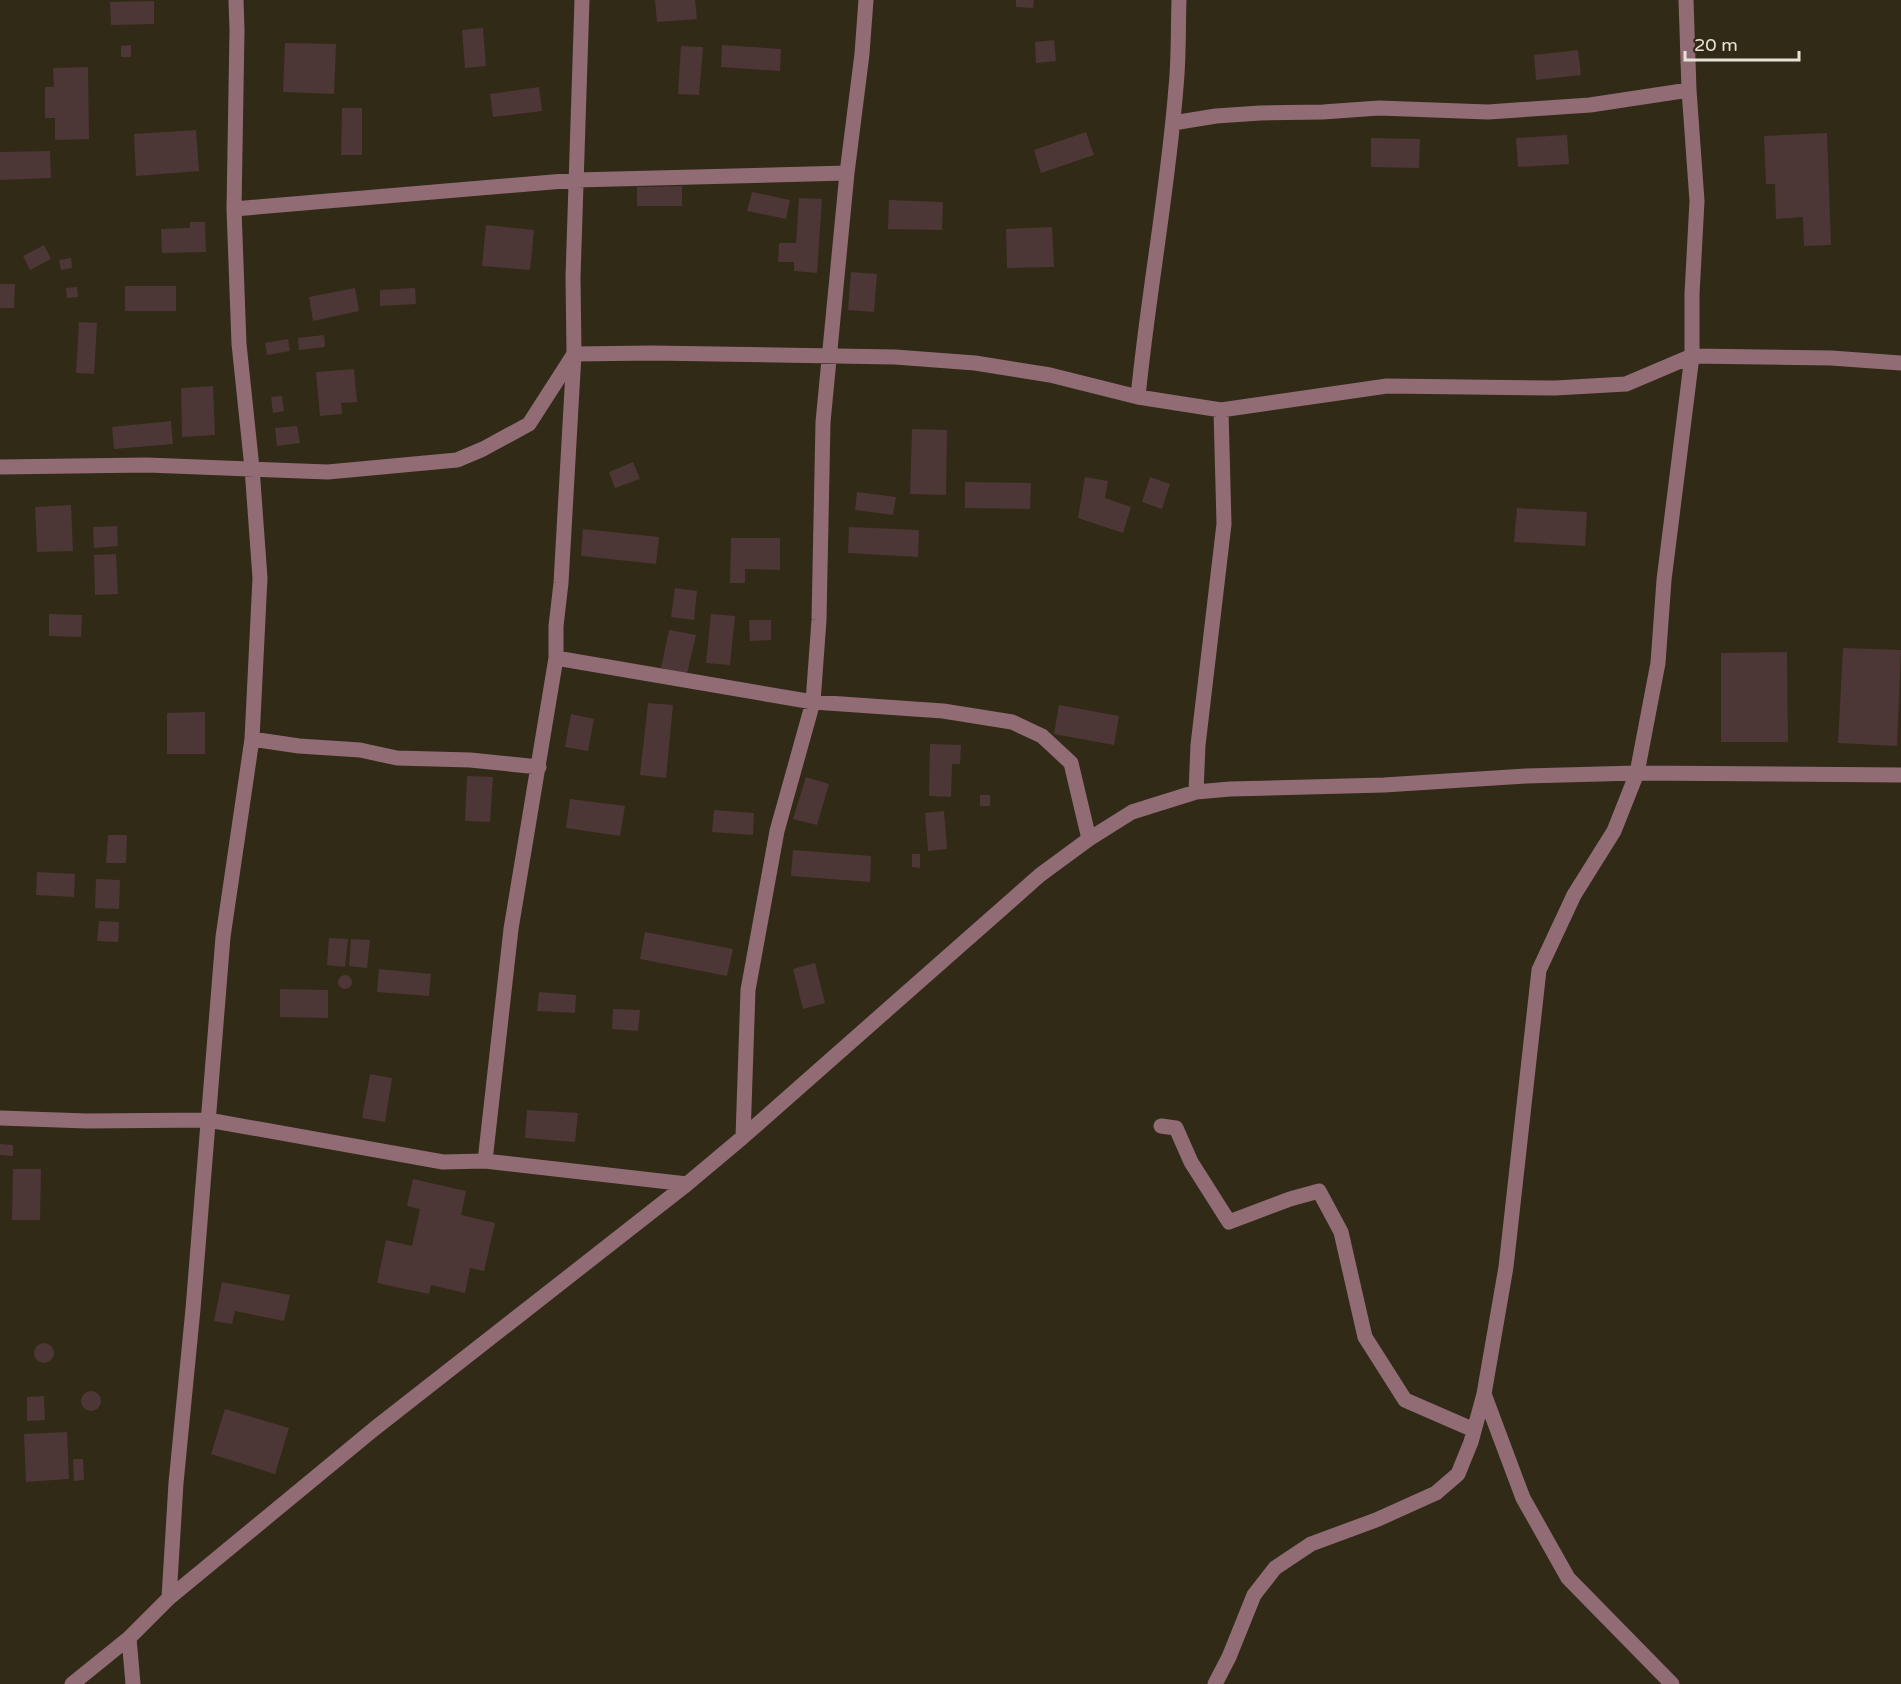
<svg xmlns="http://www.w3.org/2000/svg" width="1901" height="1684" font-family="'Varela Round',sans-serif">
	<style>
		.building { fill: #4d3636 }
		.lines { fill: none; stroke-linecap: round; stroke-linejoin: round }
		.minor { stroke: #916c75; stroke-width: 15 }
	</style>
	<rect width="100%" height="100%" fill="#312a17"/>
	<path class="building" d="M 655,0 L 695,0 L 697,19 L 657,22 Z
		M 1016,0 L 1034,0 L 1033,8 L 1016,7 Z
		M 154,1 L 154,24 L 111,25 L 110,2 Z
		M 483,28 L 486,66 L 465,68 L 462,30 Z
		M 1054,40 L 1056,61 L 1036,63 L 1035,42 Z
		M 285,43 L 336,44 L 334,94 L 283,92 Z
		M 131,45 L 131,57 L 121,57 L 121,46 Z
		M 722,45 L 781,49 L 780,71 L 721,67 Z
		M 681,46 L 703,47 L 699,95 L 678,94 Z
		M 1578,50 L 1581,75 L 1536,80 L 1534,55 Z
		M 88,67 L 89,139 L 55,140 L 55,118 L 45,118 L 45,87 L 54,87 L 53,68 Z
		M 539,87 L 542,111 L 493,117 L 490,94 Z
		M 342,108 L 362,108 L 362,155 L 341,155 Z
		M 196,130 L 199,171 L 136,176 L 134,134 Z
		M 1086,132 L 1094,155 L 1041,173 L 1034,150 Z
		M 1827,133 L 1831,245 L 1804,246 L 1803,217 L 1776,219 L 1775,184 L 1766,184 L 1764,136 Z
		M 1567,135 L 1569,164 L 1518,167 L 1516,138 Z
		M 1371,138 L 1420,139 L 1419,168 L 1371,167 Z
		M 50,151 L 51,178 L 0,180 L 0,152 Z
		M 682,186 L 682,206 L 637,206 L 637,187 Z
		M 752,192 L 790,200 L 786,219 L 747,211 Z
		M 799,198 L 822,199 L 817,273 L 794,271 L 794,262 L 778,262 L 779,243 L 796,243 Z
		M 889,200 L 943,202 L 942,230 L 888,229 Z
		M 190,222 L 205,222 L 206,252 L 162,253 L 161,229 L 190,228 Z
		M 486,225 L 534,230 L 530,270 L 482,266 Z
		M 1052,227 L 1054,267 L 1007,268 L 1006,229 Z
		M 44,245 L 51,259 L 30,270 L 23,256 Z
		M 71,258 L 72,268 L 61,270 L 59,260 Z
		M 851,272 L 877,274 L 874,312 L 848,310 Z
		M 0,284 L 15,284 L 14,308 L 0,308 Z
		M 125,286 L 176,286 L 176,311 L 125,311 Z
		M 77,287 L 78,297 L 67,298 L 66,288 Z
		M 355,288 L 359,311 L 313,321 L 309,297 Z
		M 415,288 L 416,304 L 380,306 L 380,290 Z
		M 79,322 L 97,323 L 94,374 L 76,373 Z
		M 324,335 L 325,347 L 299,350 L 298,338 Z
		M 288,339 L 290,351 L 267,355 L 265,343 Z
		M 354,369 L 357,402 L 341,403 L 342,414 L 320,416 L 316,372 Z
		M 213,386 L 215,435 L 182,437 L 181,388 Z
		M 282,396 L 284,411 L 273,413 L 271,397 Z
		M 171,421 L 173,444 L 114,449 L 112,427 Z
		M 297,426 L 300,443 L 277,446 L 275,428 Z
		M 912,429 L 947,430 L 946,495 L 910,494 Z
		M 633,462 L 640,479 L 615,488 L 609,472 Z
		M 1085,477 L 1108,481 L 1105,498 L 1131,507 L 1123,533 L 1078,518 Z
		M 1150,477 L 1170,484 L 1162,509 L 1142,502 Z
		M 965,482 L 1031,483 L 1030,509 L 965,508 Z
		M 857,492 L 896,497 L 893,515 L 855,510 Z
		M 71,505 L 73,551 L 37,552 L 35,507 Z
		M 1517,508 L 1587,512 L 1585,546 L 1514,542 Z
		M 117,526 L 118,546 L 94,548 L 93,527 Z
		M 849,527 L 919,530 L 918,557 L 848,553 Z
		M 583,529 L 659,537 L 656,564 L 581,556 Z
		M 731,538 L 780,538 L 780,570 L 745,569 L 745,583 L 730,583 Z
		M 116,554 L 118,594 L 95,595 L 94,555 Z
		M 675,588 L 697,591 L 694,620 L 671,617 Z
		M 49,614 L 82,615 L 81,637 L 49,636 Z
		M 711,614 L 735,616 L 730,665 L 706,663 Z
		M 749,620 L 771,620 L 771,640 L 750,641 Z
		M 669,630 L 696,635 L 687,674 L 661,668 Z
		M 1843,648 L 1901,650 L 1897,746 L 1838,743 Z
		M 1787,652 L 1788,742 L 1721,742 L 1721,653 Z
		M 648,703 L 673,705 L 666,778 L 640,775 Z
		M 1059,705 L 1119,716 L 1114,745 L 1054,734 Z
		M 205,712 L 205,754 L 167,754 L 167,713 Z
		M 571,714 L 594,719 L 588,751 L 565,747 Z
		M 930,744 L 961,745 L 960,764 L 952,764 L 951,797 L 929,796 Z
		M 467,776 L 493,777 L 490,822 L 465,821 Z
		M 806,777 L 829,784 L 817,825 L 793,819 Z
		M 980,795 L 990,795 L 990,806 L 980,806 Z
		M 570,799 L 625,806 L 620,836 L 566,828 Z
		M 714,810 L 754,813 L 753,835 L 712,832 Z
		M 944,811 L 947,849 L 928,851 L 925,813 Z
		M 108,835 L 127,835 L 126,863 L 106,863 Z
		M 793,850 L 871,856 L 870,882 L 791,876 Z
		M 912,854 L 920,854 L 920,868 L 912,867 Z
		M 37,872 L 75,874 L 74,897 L 36,895 Z
		M 96,879 L 120,880 L 119,909 L 95,908 Z
		M 99,921 L 119,922 L 118,942 L 97,941 Z
		M 645,932 L 733,949 L 727,976 L 640,959 Z
		M 329,938 L 348,939 L 345,967 L 327,965 Z
		M 351,939 L 370,940 L 367,968 L 349,966 Z
		M 815,963 L 825,1003 L 803,1009 L 793,969 Z
		M 379,969 L 431,974 L 429,996 L 377,992 Z
		M338 982a7 7 0 1 1 14 0a7 7 0 1 1-14 0Z
		M 280,989 L 328,990 L 328,1018 L 280,1017 Z
		M 539,992 L 576,995 L 575,1013 L 537,1011 Z
		M 613,1009 L 640,1010 L 638,1031 L 612,1029 Z
		M 370,1074 L 392,1078 L 385,1122 L 362,1118 Z
		M 527,1110 L 578,1113 L 575,1142 L 525,1138 Z
		M 0,1144 L 13,1145 L 13,1156 L 0,1155 Z
		M 13,1169 L 41,1169 L 40,1220 L 12,1220 Z
		M 413,1179 L 466,1191 L 461,1215 L 495,1223 L 484,1271 L 470,1268 L 465,1293 L 431,1285 L 429,1294 L 377,1283 L 386,1240 L 412,1246 L 420,1209 L 407,1206 Z
		M 222,1282 L 290,1295 L 284,1321 L 235,1311 L 232,1324 L 214,1321 Z
		M34 1353a10 10 0 1 1 20 0a10 10 0 1 1-20 0Z
		M81 1401a10 10 0 1 1 20 0a10 10 0 1 1-20 0Z
		M 44,1396 L 45,1420 L 27,1421 L 27,1397 Z
		M 225,1409 L 289,1428 L 275,1474 L 211,1454 Z
		M 67,1432 L 69,1479 L 26,1482 L 24,1434 Z
		M 73,1459 L 83,1459 L 84,1480 L 74,1481 Z"/>
	<g class="lines">
		<path class="minor" d="M 1173,123 L 1216,116 L 1260,113 L 1323,112 L 1379,108 L 1488,112 L 1590,105 L 1689,90
			M 234,209 L 576,180 L 847,173
			M 1138,397 C 1148,294 1168,191 1176,87 C 1179,58 1178,29 1179,0
			M 0,467 L 147,465 L 328,472 L 457,460 L 483,449 L 529,424 L 574,354 L 652,353 L 895,357 L 975,363 L 1050,375 L 1138,397 L 1221,410 L 1387,386 L 1555,388 L 1626,384 L 1692,356 L 1831,358 L 1901,363
			M 556,658 L 813,702 L 943,711 L 1012,722 L 1042,736 L 1071,763 L 1089,839
			M 252,739 L 299,746 L 360,750 L 397,758 L 470,760 L 539,767
			M 1196,792 L 1198,745 L 1224,524 L 1221,410
			M 0,1118 L 87,1121 L 208,1120 L 443,1162 L 485,1161 L 687,1184
			M 1161,1126 L 1176,1128 L 1191,1162 L 1229,1222 L 1290,1199 L 1319,1191 L 1341,1232 L 1365,1337 L 1405,1400 L 1474,1430
			M 743,1137 L 748,990 L 777,831 L 813,702 L 819,620 L 823,422 L 847,173 L 862,54 L 866,0
			M 485,1161 L 511,929 L 556,658 L 556,626 L 561,583 L 574,354 L 573,277 L 582,0
			M 169,1598 L 176,1483 L 193,1309 L 223,937 L 252,739 L 260,578 L 252,468 L 239,344 L 234,209 L 237,30 L 236,0
			M 129,1638 L 133,1684
			M 72,1684 L 129,1638 L 169,1598 L 374,1429 L 687,1184 L 743,1137 L 1040,875 L 1089,839 L 1132,812 L 1196,792 L 1230,789 L 1384,785 L 1526,776 L 1637,773 L 1901,775
			M 1215,1684 L 1229,1657 L 1254,1595 L 1275,1568 L 1311,1544 L 1376,1520 L 1436,1493 L 1458,1474 L 1471,1442 L 1484,1394
			M 1672,1684 L 1568,1578 L 1523,1498 L 1484,1394 L 1506,1267 L 1539,970 L 1574,895 L 1614,831 L 1637,773 L 1658,663 L 1664,580 L 1692,356 L 1692,294 L 1697,201 L 1689,90 L 1686,0"/>
	</g>
	<path d="M1685 51v9h114v-9" fill="none" stroke="#e8e3d7" stroke-width="3"/>
	<text x="1694" y="51" font-size="18" fill="#e8e3d7" stroke="#312a17" stroke-width="4.5" paint-order="stroke">20 m</text>
</svg>
